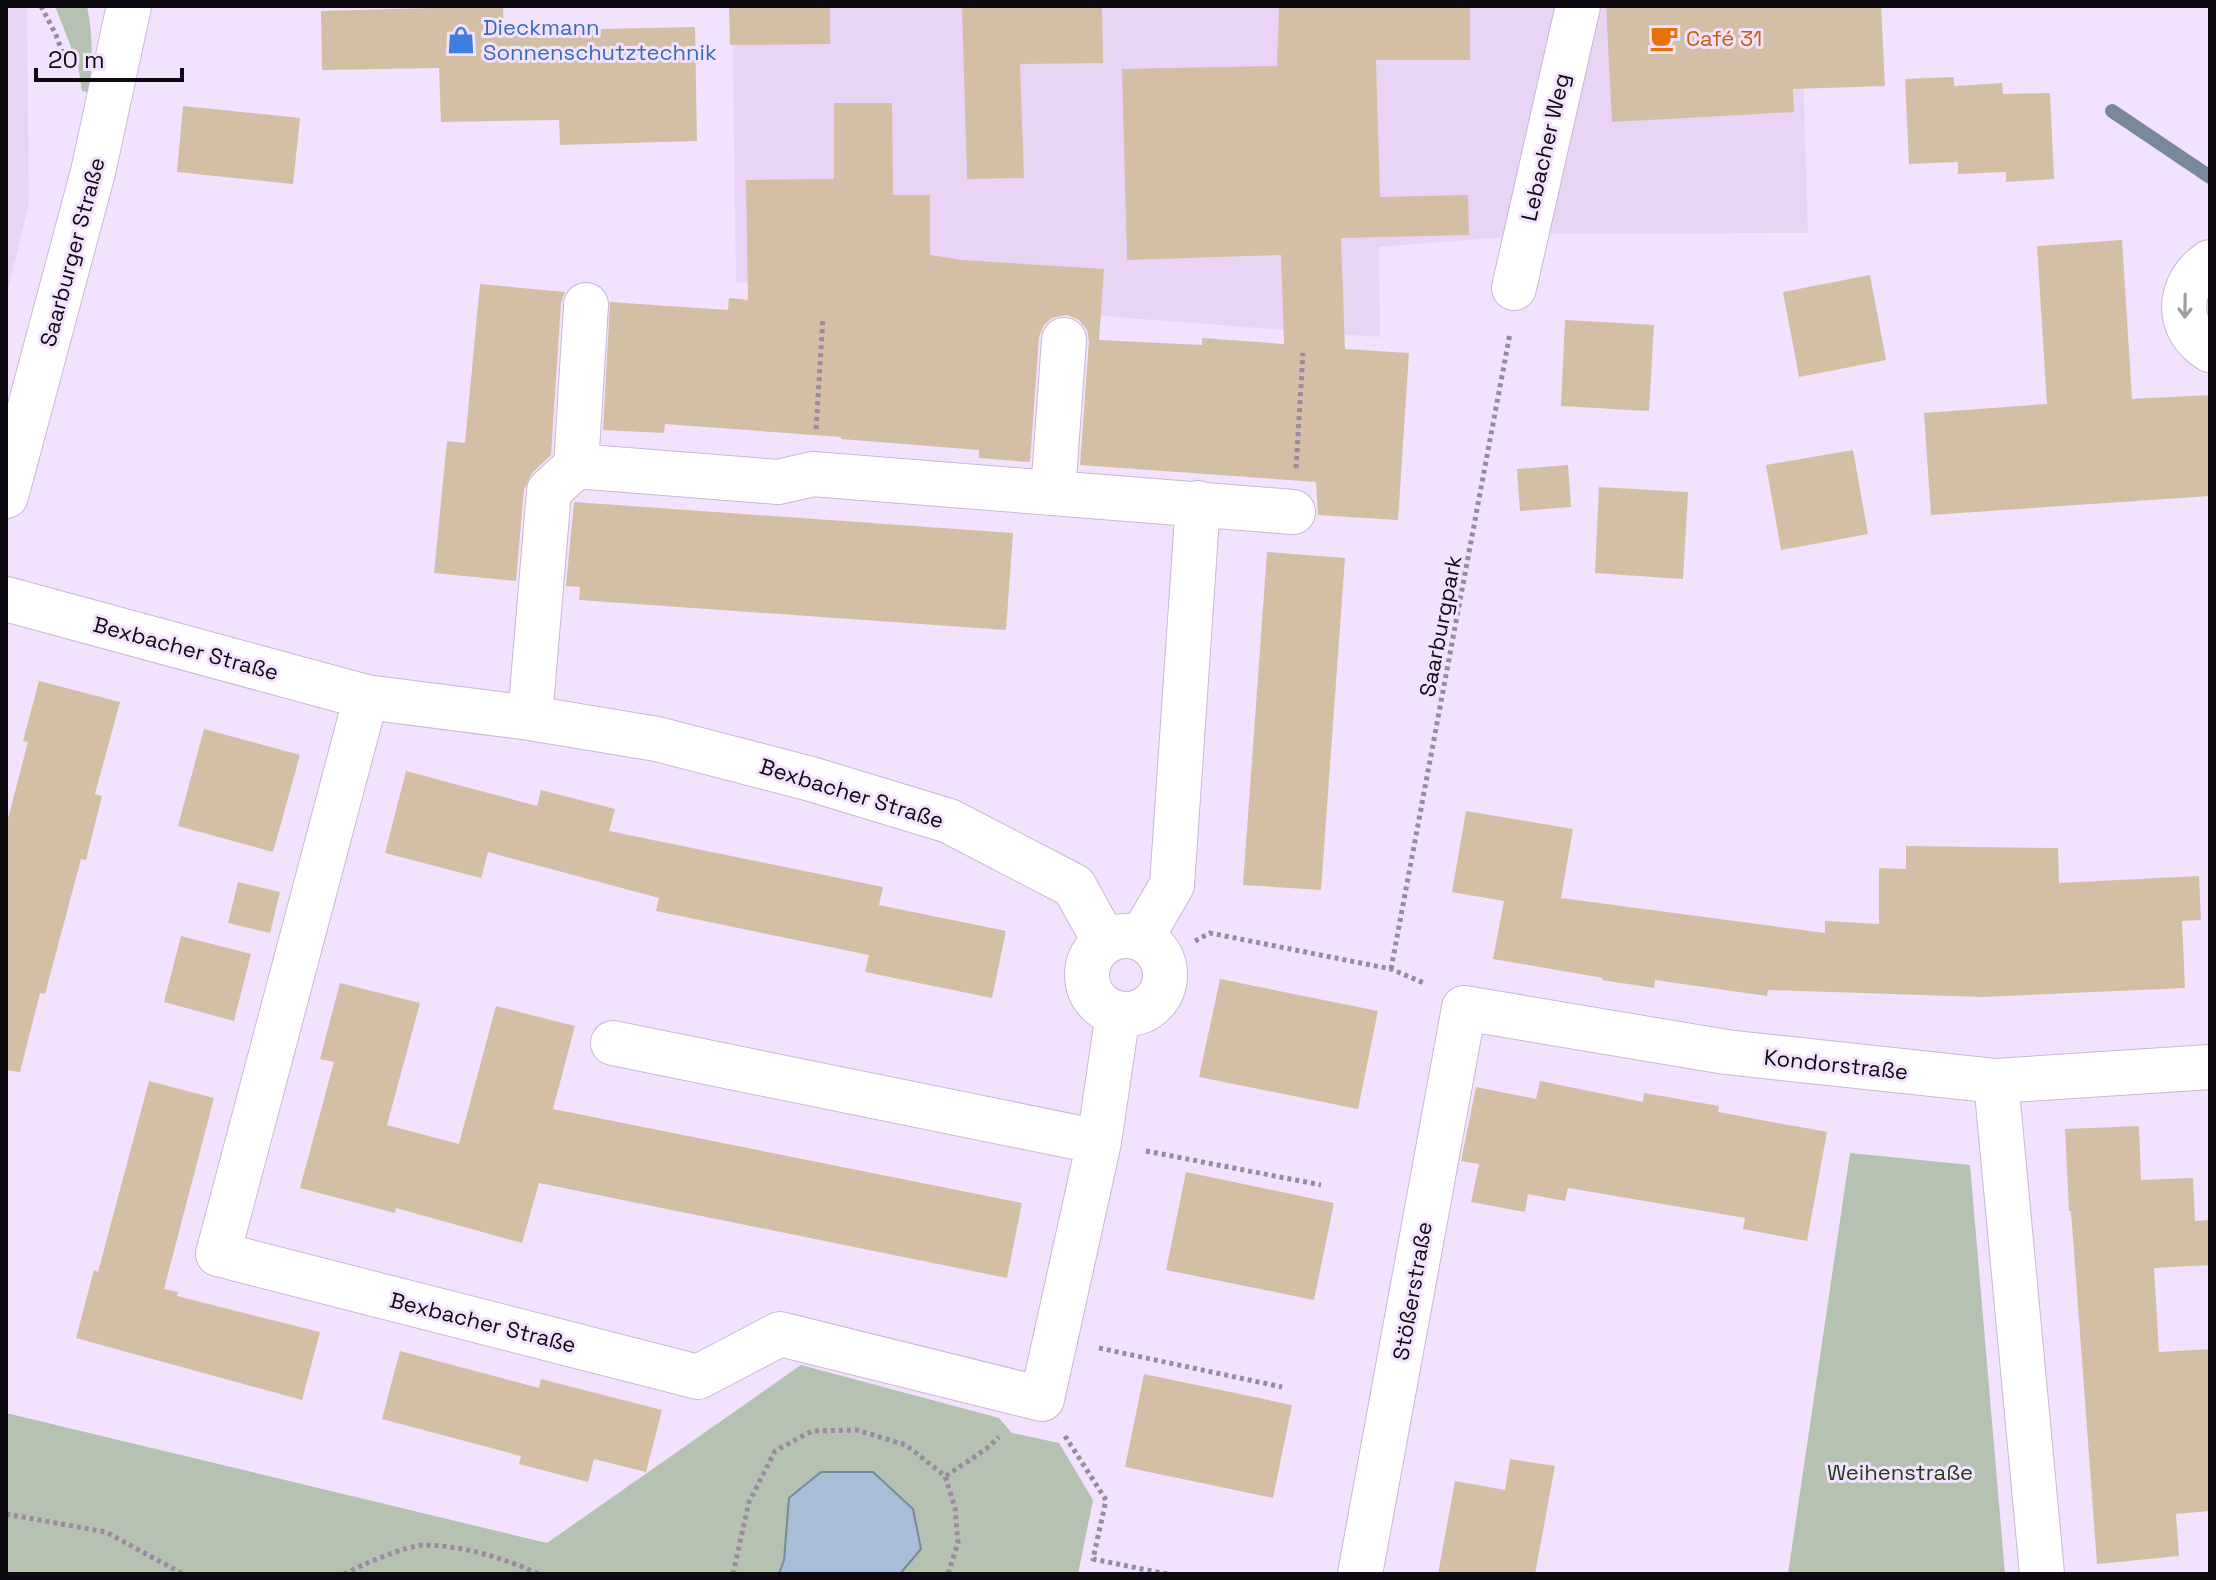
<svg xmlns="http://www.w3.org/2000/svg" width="2216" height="1580" font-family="'Space Grotesk',sans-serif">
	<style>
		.built { fill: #e9d4f6 }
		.green { fill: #b5c1b1 }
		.water { fill: #a7bed6; stroke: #79889b; stroke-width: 2 }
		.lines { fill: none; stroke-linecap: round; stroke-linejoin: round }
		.stream { stroke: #79889b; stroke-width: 14 }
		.building { fill: #d3bfa5 }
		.street-casing { stroke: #c9b8d3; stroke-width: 46 }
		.path { stroke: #988b9f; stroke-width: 5; stroke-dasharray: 4 4; stroke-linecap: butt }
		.street { stroke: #fff; stroke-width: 44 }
		.oneway { stroke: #9f9da0 }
		.labels { text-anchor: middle; stroke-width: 6; stroke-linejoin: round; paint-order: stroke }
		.shop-label { font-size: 22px; fill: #366cbe; stroke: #f3e2fd; text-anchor: start }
		.food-label { font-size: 22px; fill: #c56008; stroke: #f3e2fd; text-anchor: start }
		.street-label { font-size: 22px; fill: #0f0912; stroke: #f3e2fd }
		.park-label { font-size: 22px; fill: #1f3c16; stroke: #f3e2fd }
	</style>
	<rect width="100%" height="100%" fill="#f3e2fd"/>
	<path class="built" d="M 27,6 L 29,203 L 6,298 L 6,7 Z
		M 732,6 L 1801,6 L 1808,233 L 1544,234 L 1379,247 L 1380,337 L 1114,317 L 736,282 Z"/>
	<path class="green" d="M 55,6 L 87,6 C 93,35 93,63 88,92 L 82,91 L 78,65 Z
		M 1850,1153 L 1970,1165 L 2005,1574 L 1788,1574 Z
		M 801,1365 L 999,1418 L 1012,1433 L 1059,1443 L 1093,1500 L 1078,1574 L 6,1574 L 6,1413 L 547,1543 Z"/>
	<path class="water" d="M 821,1472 L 873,1472 L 913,1509 L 921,1549 L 900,1574 L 779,1574 L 784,1560 L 789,1498 Z"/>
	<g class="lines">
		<path class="stream" d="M 2112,111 L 2210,177"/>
	</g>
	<path class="building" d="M 503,6 L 504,31 L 695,27 L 697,141 L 560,145 L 559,120 L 441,122 L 439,68 L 322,70 L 321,11 Z
		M 729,6 L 830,6 L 830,44 L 730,45 Z
		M 962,6 L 1102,6 L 1103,63 L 1020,64 L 1024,178 L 967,179 Z
		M 1279,6 L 1470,6 L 1470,60 L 1376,60 L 1380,197 L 1468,195 L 1469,235 L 1341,238 L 1345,349 L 1409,353 L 1398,520 L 1318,515 L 1316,482 L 1080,465 L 1089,341 L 1087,330 L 1079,320 L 1067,315 L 1052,318 L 1044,325 L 1039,337 L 1030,462 L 979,458 L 979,450 L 841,439 L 841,437 L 665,424 L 664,433 L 603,430 L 610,302 L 728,310 L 729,298 L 748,300 L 746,180 L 834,179 L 834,103 L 892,103 L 893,195 L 930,195 L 930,255 L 962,260 L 1104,269 L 1099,340 L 1202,345 L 1202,338 L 1284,344 L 1281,255 L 1127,260 L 1122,69 L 1277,66 Z
		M 1606,6 L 1881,6 L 1885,86 L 1793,89 L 1794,112 L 1612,122 Z
		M 1954,77 L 1954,86 L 2002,83 L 2003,94 L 2050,93 L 2054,179 L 2006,182 L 2006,172 L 1958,174 L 1958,162 L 1909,164 L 1905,79 Z
		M 183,106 L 300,118 L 293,184 L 177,172 Z
		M 2122,240 L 2132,399 L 2210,395 L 2210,496 L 1931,515 L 1924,413 L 2047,404 L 2037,246 Z
		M 1870,275 L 1886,360 L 1799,377 L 1783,292 Z
		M 480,284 L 565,292 L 561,303 L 551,455 L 532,473 L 524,489 L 516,581 L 434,573 L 447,441 L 465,443 Z
		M 1565,320 L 1654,325 L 1649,411 L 1561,406 Z
		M 1853,450 L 1868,534 L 1781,550 L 1766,465 Z
		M 1568,465 L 1571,507 L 1520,511 L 1517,469 Z
		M 1599,487 L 1688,492 L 1683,579 L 1595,573 Z
		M 574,502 L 1013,533 L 1006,630 L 579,600 L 580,587 L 566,586 Z
		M 1267,552 L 1345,558 L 1321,890 L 1243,885 Z
		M 39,681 L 120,702 L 95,794 L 102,796 L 86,860 L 81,859 L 45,994 L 40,993 L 20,1072 L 6,1070 L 6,826 L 28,742 L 23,741 Z
		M 204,729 L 300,755 L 273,852 L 178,826 Z
		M 406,771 L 537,806 L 541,790 L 615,809 L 609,831 L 883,887 L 879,905 L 1006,931 L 992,998 L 865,972 L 869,955 L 656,911 L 659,898 L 488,852 L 481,878 L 385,853 Z
		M 1466,811 L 1573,829 L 1561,898 L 1825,933 L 1825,921 L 1879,924 L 1879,868 L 1906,869 L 1906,846 L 2058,848 L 2059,883 L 2199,876 L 2201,920 L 2182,921 L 2185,988 L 1983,997 L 1768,990 L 1767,996 L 1655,980 L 1654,988 L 1602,980 L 1603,978 L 1493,959 L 1504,901 L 1452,892 Z
		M 238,882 L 280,892 L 270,933 L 228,923 Z
		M 181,936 L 251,954 L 234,1021 L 164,1002 Z
		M 1220,979 L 1378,1011 L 1358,1109 L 1199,1077 Z
		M 340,983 L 420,1003 L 387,1125 L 459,1144 L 496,1006 L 535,1016 L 575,1026 L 553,1109 L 1022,1203 L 1007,1278 L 539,1183 L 522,1243 L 396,1208 L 395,1213 L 300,1188 L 334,1062 L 320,1059 Z
		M 149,1081 L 214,1098 L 164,1289 L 178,1292 L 177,1296 L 320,1332 L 302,1400 L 76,1338 L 94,1270 L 98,1272 Z
		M 1540,1081 L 1643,1102 L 1644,1093 L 1719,1106 L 1718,1112 L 1827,1132 L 1807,1241 L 1743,1229 L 1745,1218 L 1568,1188 L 1565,1201 L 1528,1194 L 1525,1212 L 1471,1202 L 1479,1164 L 1461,1161 L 1476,1087 L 1536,1099 Z
		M 2139,1126 L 2141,1180 L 2193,1178 L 2195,1221 L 2210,1220 L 2210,1265 L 2154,1268 L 2159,1352 L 2210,1349 L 2210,1511 L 2176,1514 L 2179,1556 L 2097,1564 L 2071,1211 L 2069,1211 L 2065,1129 Z
		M 1186,1172 L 1334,1203 L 1314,1300 L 1166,1270 Z
		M 400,1351 L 539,1388 L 541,1379 L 662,1410 L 646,1472 L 594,1459 L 588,1482 L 519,1464 L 521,1456 L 382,1419 Z
		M 1144,1374 L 1292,1405 L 1273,1498 L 1125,1467 Z
		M 1510,1459 L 1555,1466 L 1535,1574 L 1438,1574 L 1455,1481 L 1505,1490 Z"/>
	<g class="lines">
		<defs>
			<path id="street" d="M 2210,262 C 2177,284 2174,328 2210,350
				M 1514,288 L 1578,6
				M 576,466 L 586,305
				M 1053,492 L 1064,340
				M 6,496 L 93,172 L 129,6
				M 6,599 L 366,697 L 530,718 L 657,739 L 811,779 L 949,821 L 1074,886 L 1105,942
				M 366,697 L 218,1254 L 698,1377 L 780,1334 L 1042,1399 L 1099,1142 L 1118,1013
				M 530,718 L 549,491 L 576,466 L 778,482 L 813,474 L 1293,512
				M1087 975a39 39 0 1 1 78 0a39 39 0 1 1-78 0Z
				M 1141,938 L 1172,885 L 1198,503
				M 613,1043 L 1099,1142
				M 1996,1081 L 2042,1574
				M 1360,1574 L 1464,1008 L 1726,1052 L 1996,1081 L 2210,1067"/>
		</defs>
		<use href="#street" class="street-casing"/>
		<path class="path" d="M 41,6 L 56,35 L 66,63
			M 816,429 L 823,318
			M 1296,468 L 1303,353
			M 1195,941 L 1210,933 L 1391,969 L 1424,983
			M 1391,969 L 1510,333
			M 1146,1151 L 1321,1185
			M 1099,1348 L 1282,1387
			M 1065,1436 L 1106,1500 L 1093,1559 L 1167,1574
			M 946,1476 L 986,1449 L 999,1437
			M 6,1514 L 106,1532 L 183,1574
			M 344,1574 C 361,1565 407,1545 425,1545 C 465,1546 503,1558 539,1574
			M 733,1574 L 749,1502 L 775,1451 L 812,1431 L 857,1430 L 906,1445 L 945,1476 L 955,1508 L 958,1543 L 948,1574"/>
		<use href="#street" class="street"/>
	</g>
	<defs><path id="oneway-shaft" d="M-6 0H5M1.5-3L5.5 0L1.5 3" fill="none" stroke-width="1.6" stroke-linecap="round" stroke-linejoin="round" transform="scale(2)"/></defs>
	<use class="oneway" href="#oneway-shaft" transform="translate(2185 306) rotate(91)"/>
	<defs>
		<symbol id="cafe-bare" viewBox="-9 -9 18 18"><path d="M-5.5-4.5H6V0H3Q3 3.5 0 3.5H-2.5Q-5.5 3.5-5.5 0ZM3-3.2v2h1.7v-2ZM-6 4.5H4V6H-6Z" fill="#e8710a" stroke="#f3e2fd" stroke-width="2.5" paint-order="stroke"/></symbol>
		<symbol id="shop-bare" viewBox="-9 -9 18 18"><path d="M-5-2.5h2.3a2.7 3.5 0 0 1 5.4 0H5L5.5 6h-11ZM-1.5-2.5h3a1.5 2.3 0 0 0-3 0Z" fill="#3f7fe0" stroke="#f3e2fd" stroke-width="2.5" paint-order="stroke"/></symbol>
	</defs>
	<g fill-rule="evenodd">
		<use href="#cafe-bare" x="1644" y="18" width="40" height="40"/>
		<use href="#shop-bare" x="441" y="20" width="40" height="40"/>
	</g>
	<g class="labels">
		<g class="shop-label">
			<text x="483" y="35">Dieckmann<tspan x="483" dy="25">Sonnenschutztechnik</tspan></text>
		</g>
		<g class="food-label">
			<text x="1686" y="46">Café 31</text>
		</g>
		<g class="street-label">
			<text transform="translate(1545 147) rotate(-77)" y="8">Lebacher Weg</text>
			<text transform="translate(72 252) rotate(-75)" y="8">Saarburger Straße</text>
			<text transform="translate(1440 626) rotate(-79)" y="8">Saarburgpark</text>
			<text transform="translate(186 648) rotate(15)" y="8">Bexbacher Straße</text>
			<text transform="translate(852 793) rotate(17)" y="8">Bexbacher Straße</text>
			<text transform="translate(1836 1064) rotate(6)" y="8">Kondorstraße</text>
			<text transform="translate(1412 1291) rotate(-80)" y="8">Stößerstraße</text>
			<text transform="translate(483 1322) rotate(14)" y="8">Bexbacher Straße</text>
		</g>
		<g class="park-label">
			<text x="1900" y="1480">Weihenstraße</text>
		</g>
	</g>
	<rect width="2216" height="1580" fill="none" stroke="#0f0912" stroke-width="16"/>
	<path d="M36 68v12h146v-12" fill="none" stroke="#0f0912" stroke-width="4"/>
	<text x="48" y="68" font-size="24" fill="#0f0912" stroke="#f3e2fd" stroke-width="6" paint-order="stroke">20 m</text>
</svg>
